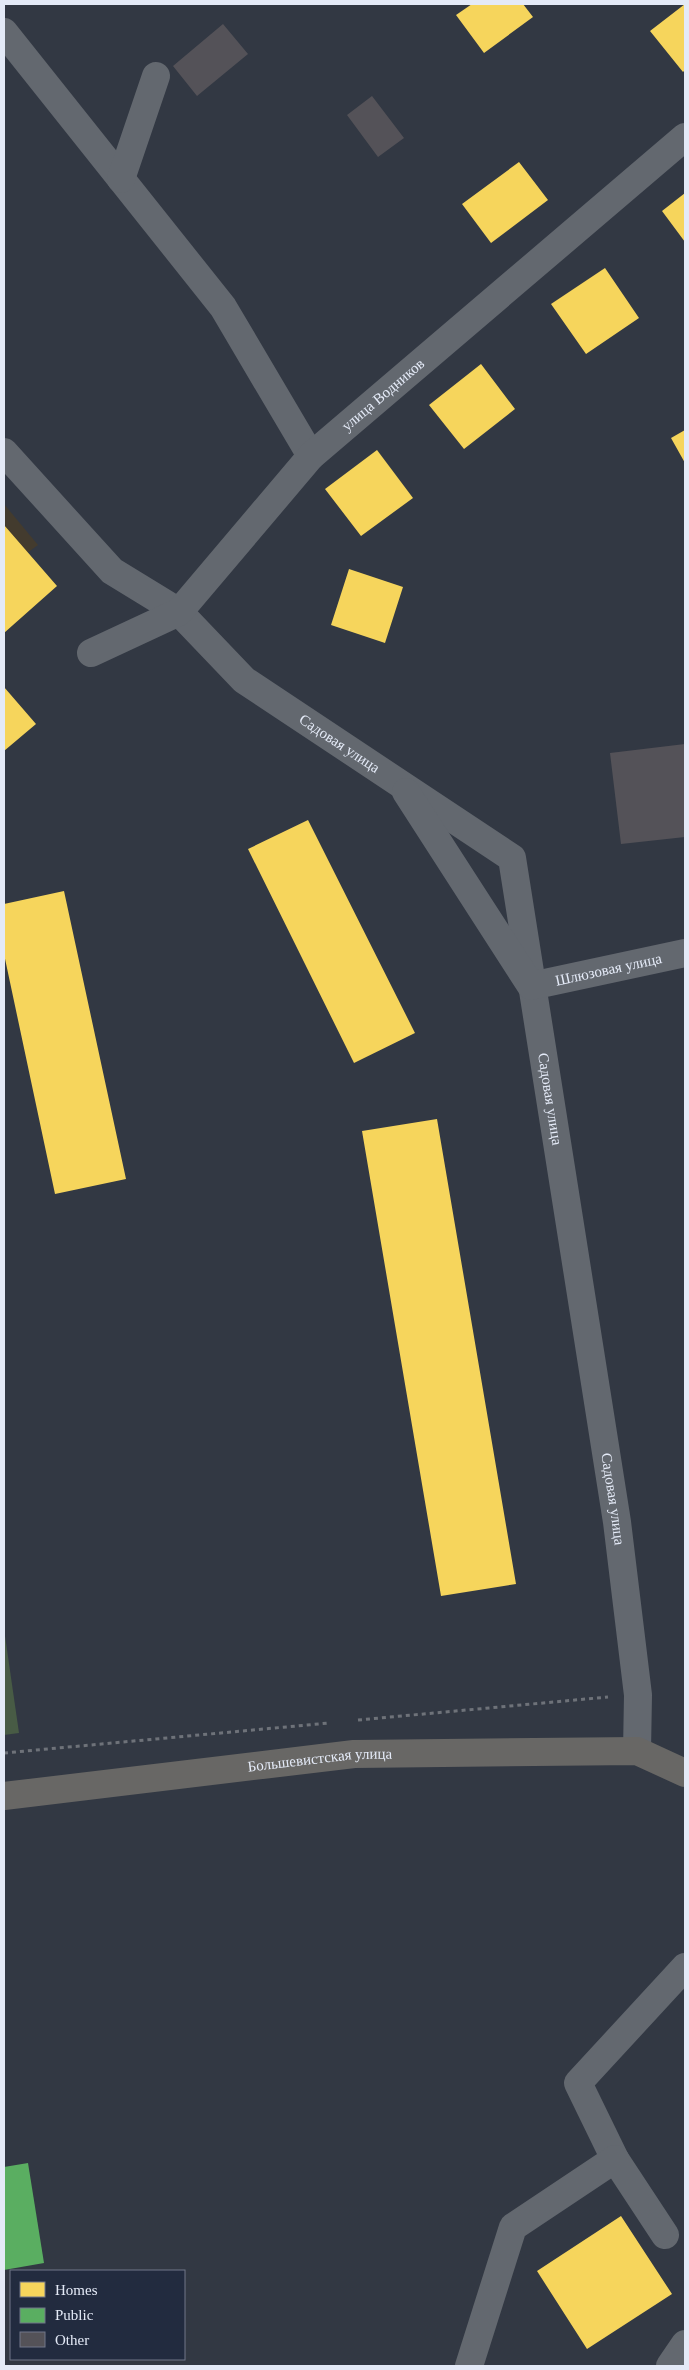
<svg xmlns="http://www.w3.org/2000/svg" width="689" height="2370" font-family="'Times New Roman',serif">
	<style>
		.medical { fill: #433b2e }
		.green { fill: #485b45 }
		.homes { fill: #f6d55c }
		.public { fill: #5aae61 }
		.building { fill: #545258 }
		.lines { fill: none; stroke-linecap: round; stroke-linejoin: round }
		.path { stroke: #6e7279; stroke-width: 3; stroke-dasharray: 4 4; stroke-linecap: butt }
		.minor { stroke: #63686f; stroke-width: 28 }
		.major { stroke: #686765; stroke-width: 28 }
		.labels { text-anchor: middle; stroke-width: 5; stroke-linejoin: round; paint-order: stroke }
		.street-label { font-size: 15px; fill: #e4eaf7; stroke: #222b3f }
	</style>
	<rect width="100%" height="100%" fill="#323843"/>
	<path class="medical" d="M 4,504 L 38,545 L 4,570 Z"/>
	<path class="green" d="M 4,1629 L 19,1733 L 4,1735 Z"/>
	<path class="homes" d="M 472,4 L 523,4 L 533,17 L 484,53 L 456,15 Z
		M 685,4 L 685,70 L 683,72 L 650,31 Z
		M 519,162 L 548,200 L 491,243 L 462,204 Z
		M 685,193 L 685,242 L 662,211 Z
		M 605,268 L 639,318 L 586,354 L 551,304 Z
		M 481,364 L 515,409 L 464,449 L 429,405 Z
		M 685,430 L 685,463 L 671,438 Z
		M 377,450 L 413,498 L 361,536 L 325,489 Z
		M 4,525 L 57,586 L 4,633 Z
		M 349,569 L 403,587 L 385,643 L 331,625 Z
		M 4,687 L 36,724 L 4,751 Z
		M 308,820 L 415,1033 L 354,1063 L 248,849 Z
		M 64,891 L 126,1179 L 55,1194 L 4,954 L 4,904 Z
		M 437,1119 L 516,1584 L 441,1596 L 362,1131 Z
		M 621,2216 L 672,2294 L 587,2349 L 537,2271 Z"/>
	<path class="public" d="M 28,2163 L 44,2263 L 4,2270 L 4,2167 Z"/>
	<path class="building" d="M 223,24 L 248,54 L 197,96 L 173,66 Z
		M 372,96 L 404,138 L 378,157 L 347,115 Z
		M 685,744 L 685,837 L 621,844 L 610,753 Z"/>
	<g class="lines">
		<path class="path" d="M 358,1720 L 608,1697
			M 4,1753 L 329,1723"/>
		<g class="minor">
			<path d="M 4,32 L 223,307 L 311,456"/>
			<path d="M 121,179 L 156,76"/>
			<path id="s1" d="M 4,452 L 112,571 L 179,612 L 244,680 L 512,858 L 617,1522 L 638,1695 L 637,1751"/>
			<path id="s2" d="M 91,653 L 179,612 L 311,456 L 685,137"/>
			<path id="s3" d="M 406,792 L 531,986 L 685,953"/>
			<path d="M 615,2159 L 578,2083 L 685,1967"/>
			<path d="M 469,2366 L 513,2227 L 615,2159 L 665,2235"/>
			<path d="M 670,2366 L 685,2344"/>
		</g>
		<path class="major" id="s4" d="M 4,1796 L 354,1754 L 637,1751 L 685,1773"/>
	</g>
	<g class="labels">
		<g class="street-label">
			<text dy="5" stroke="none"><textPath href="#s2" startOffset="396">улица Водников</textPath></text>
			<text dy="5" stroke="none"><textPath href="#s1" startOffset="448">Садовая улица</textPath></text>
			<text dy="5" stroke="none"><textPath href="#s3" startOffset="310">Шлюзовая улица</textPath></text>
			<text dy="5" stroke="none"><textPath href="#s1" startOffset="899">Садовая улица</textPath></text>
			<text dy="5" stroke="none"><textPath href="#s1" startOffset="1304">Садовая улица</textPath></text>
			<text dy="5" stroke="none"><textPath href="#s4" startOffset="318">Большевистская улица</textPath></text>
		</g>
	</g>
	<rect width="689" height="2370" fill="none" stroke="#e4eaf7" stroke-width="10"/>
	<rect x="10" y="2270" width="175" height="90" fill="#222b3f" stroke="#707789"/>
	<rect x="20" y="2282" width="25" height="15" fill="#f6d55c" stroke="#707789"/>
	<text x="55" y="2295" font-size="15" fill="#e4eaf7">Homes</text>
	<rect x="20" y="2308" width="25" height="15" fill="#5aae61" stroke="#707789"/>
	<text x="55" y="2320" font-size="15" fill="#e4eaf7">Public</text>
	<rect x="20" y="2332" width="25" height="15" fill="#545258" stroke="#707789"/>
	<text x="55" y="2345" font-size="15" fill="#e4eaf7">Other</text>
</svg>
